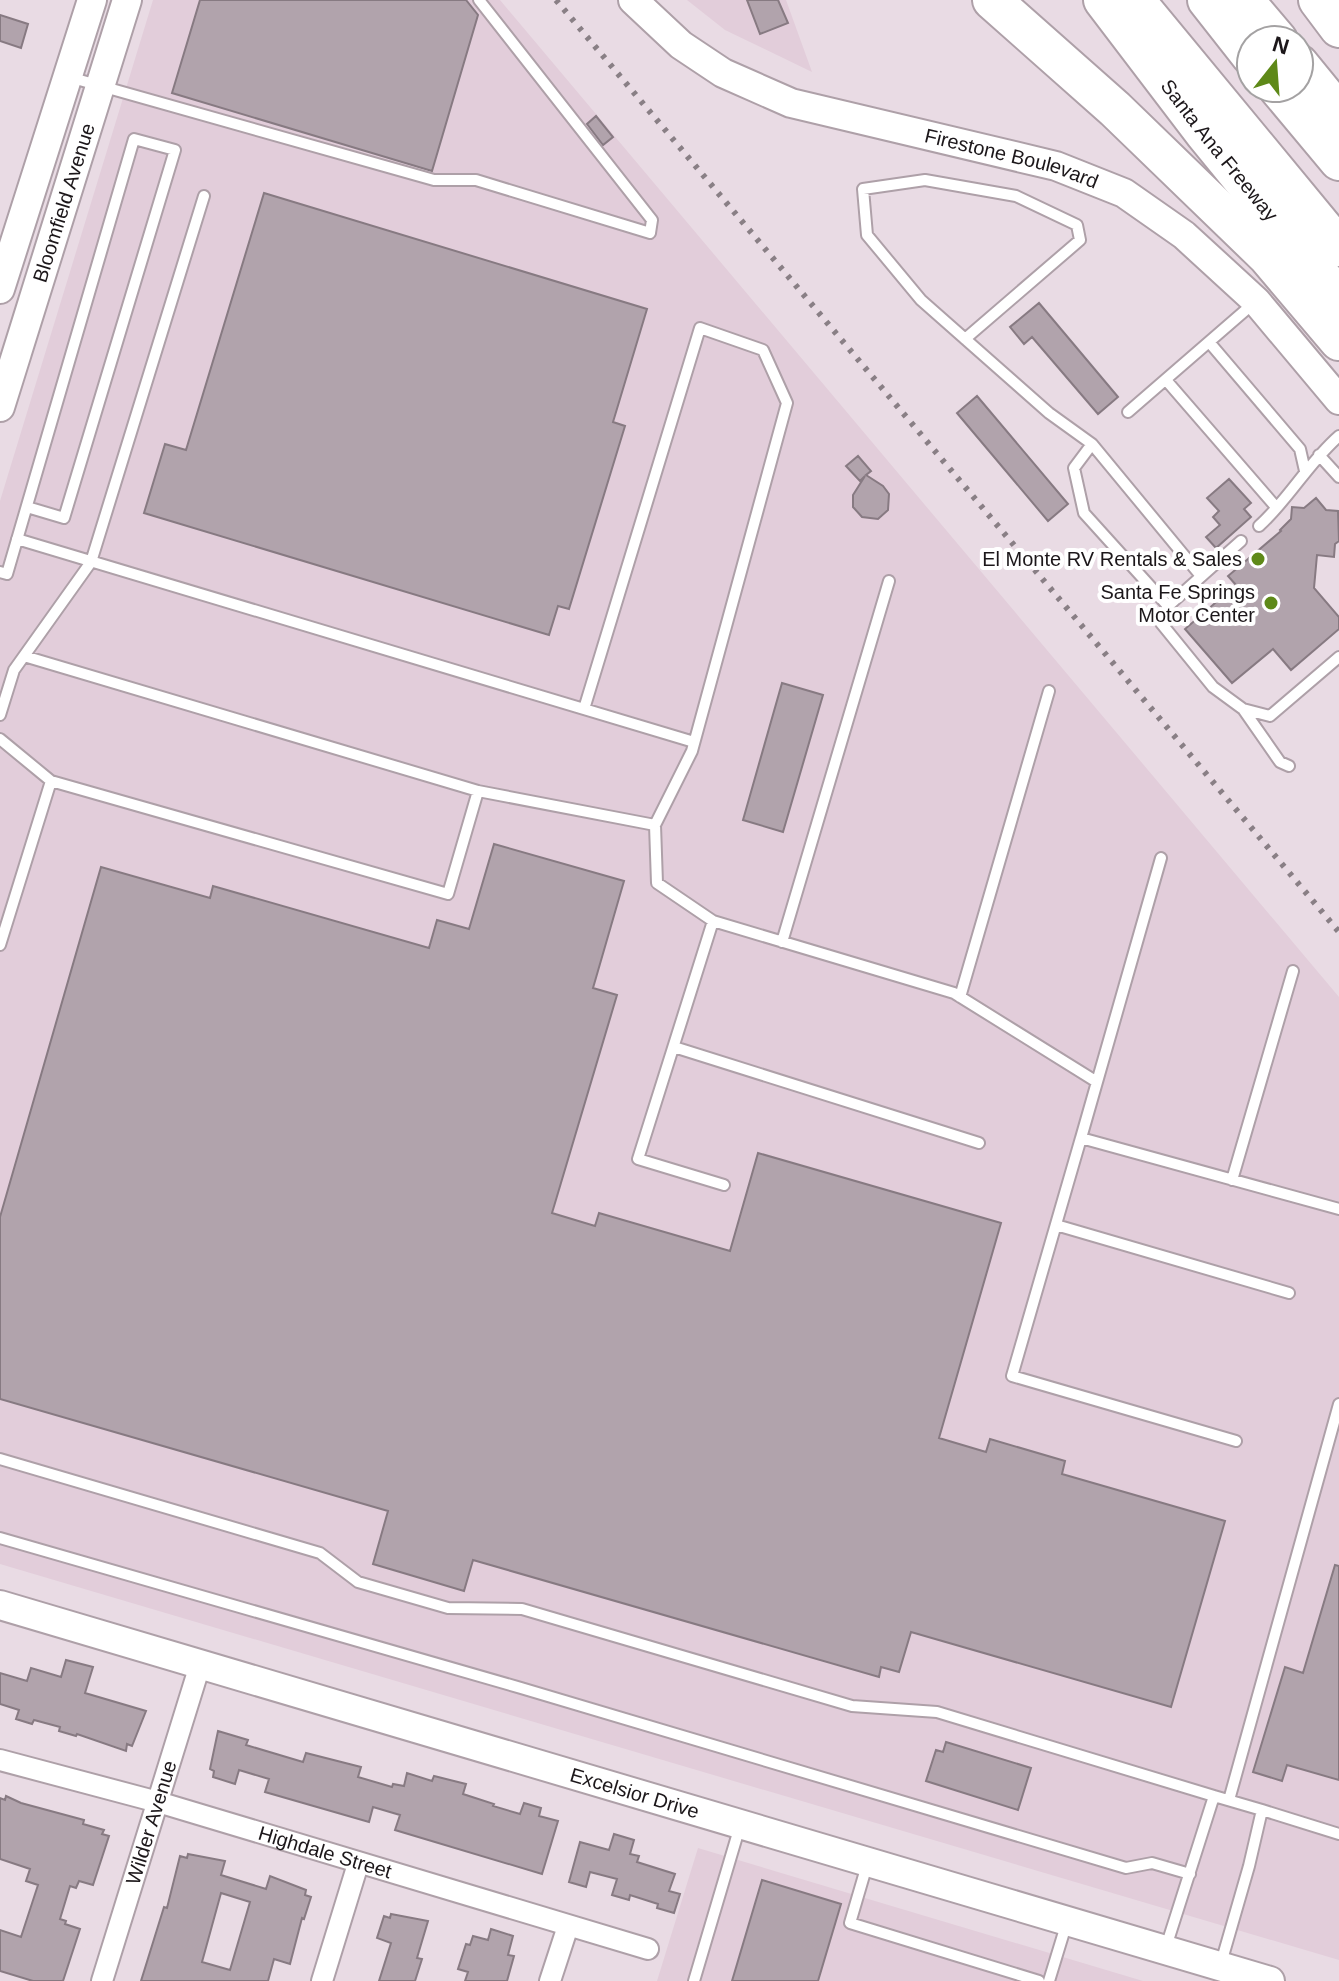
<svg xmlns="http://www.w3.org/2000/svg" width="1339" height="1981" font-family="Arial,sans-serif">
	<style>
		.built { fill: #e2cdda }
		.building { fill: #b1a3ac; stroke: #877a82; stroke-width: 2; fill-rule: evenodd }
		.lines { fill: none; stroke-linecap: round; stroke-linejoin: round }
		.lane-casing { stroke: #aea0a8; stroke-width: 14 }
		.street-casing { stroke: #aea0a8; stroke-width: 24 }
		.secondary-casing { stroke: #aea0a8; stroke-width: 32 }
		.highway-casing { stroke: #aea0a8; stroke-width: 42 }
		.lane { stroke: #fff; stroke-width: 10 }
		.street { stroke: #fff; stroke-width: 20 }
		.secondary { stroke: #fff; stroke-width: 28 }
		.highway { stroke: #fff; stroke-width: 38 }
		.rail { stroke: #897f85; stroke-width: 6; stroke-dasharray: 4 8; stroke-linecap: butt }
		.poi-dot { fill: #5e8918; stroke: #fff; stroke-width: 3 }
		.labels { text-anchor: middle; stroke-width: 8; stroke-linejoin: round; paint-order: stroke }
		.street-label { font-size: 20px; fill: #1c171a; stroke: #fff }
		.poi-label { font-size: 20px; fill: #1c171a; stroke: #fff; text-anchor: end }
	</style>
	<rect width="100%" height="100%" fill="#e9dbe4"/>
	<path class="built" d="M 153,0 L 500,0 L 1339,997 L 1339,1960 L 0,1564 L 0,501 Z
		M 687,0 L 786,0 L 812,72 L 725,30 Z
		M 698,1848 L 1143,1981 L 657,1981 Z"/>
	<path class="building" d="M 200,0 L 466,0 L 478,15 L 432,171 L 172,93 Z
		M 747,0 L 778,0 L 788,23 L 760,34 Z
		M 0,15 L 28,24 L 21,48 L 0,41 Z
		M 596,116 L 613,137 L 603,145 L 587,124 Z
		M 264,193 L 647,309 L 613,422 L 625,426 L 569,609 L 558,606 L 549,635 L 144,513 L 165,444 L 186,450 Z
		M 1039,303 L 1118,397 L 1098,414 L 1032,337 L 1024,344 L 1010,327 Z
		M 977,396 L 1068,504 L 1048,521 L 957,413 Z
		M 858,456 L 871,471 L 866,475 L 883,486 L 889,494 L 888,510 L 878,519 L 862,517 L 853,507 L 853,495 L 865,476 L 860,481 L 846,466 Z
		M 1229,479 L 1251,503 L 1244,509 L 1251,517 L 1216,548 L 1206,537 L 1220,525 L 1213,517 L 1219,511 L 1207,498 Z
		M 1316,498 L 1326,510 L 1338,511 L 1339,541 L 1335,544 L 1334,557 L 1317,555 L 1314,588 L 1339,617 L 1339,629 L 1291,670 L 1273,649 L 1232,683 L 1185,629 L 1236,585 L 1228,576 L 1281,531 L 1280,530 L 1291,519 L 1292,507 L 1304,508 Z
		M 782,683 L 823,695 L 783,832 L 743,820 Z
		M 494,844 L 624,881 L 593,988 L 617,995 L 552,1213 L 595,1226 L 599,1213 L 730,1251 L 758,1153 L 1001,1223 L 939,1438 L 986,1452 L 990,1439 L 1065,1461 L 1062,1474 L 1225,1521 L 1171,1707 L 911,1632 L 899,1672 L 881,1667 L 879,1677 L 473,1560 L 464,1591 L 373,1564 L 388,1511 L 0,1399 L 0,1217 L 101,867 L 210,898 L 213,886 L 429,948 L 437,920 L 469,929 Z
		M 1335,1565 L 1339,1566 L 1339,1780 L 1287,1765 L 1282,1781 L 1253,1772 L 1285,1667 L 1303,1673 Z
		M 66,1660 L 93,1667 L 85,1693 L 146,1711 L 132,1746 L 127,1744 L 126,1751 L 77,1734 L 76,1736 L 59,1731 L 60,1727 L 34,1720 L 32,1724 L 16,1719 L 19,1710 L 0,1704 L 0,1673 L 27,1681 L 31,1668 L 61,1677 Z
		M 218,1731 L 248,1740 L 246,1745 L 303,1762 L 306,1753 L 361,1767 L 358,1777 L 392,1787 L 393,1784 L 404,1786 L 407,1773 L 432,1781 L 434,1776 L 466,1784 L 463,1794 L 494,1804 L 493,1806 L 520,1814 L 524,1803 L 541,1808 L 539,1816 L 558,1821 L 542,1874 L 395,1830 L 400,1815 L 373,1807 L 369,1822 L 265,1792 L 269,1779 L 239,1770 L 235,1784 L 213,1777 L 214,1771 L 210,1769 Z
		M 946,1742 L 1031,1768 L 1018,1810 L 926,1781 L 936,1750 L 943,1752 Z
		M 6,1796 L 21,1803 L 84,1820 L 83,1824 L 104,1830 L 102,1834 L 109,1836 L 93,1885 L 79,1881 L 76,1888 L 70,1886 L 60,1919 L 66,1921 L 65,1924 L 80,1929 L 63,1981 L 33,1981 L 0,1971 L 0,1930 L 21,1937 L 38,1885 L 26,1881 L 30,1869 L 0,1859 L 0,1798 L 5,1800 Z
		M 614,1834 L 634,1840 L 630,1854 L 639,1856 L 637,1862 L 675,1874 L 669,1891 L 680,1894 L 674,1913 L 657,1908 L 658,1904 L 630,1895 L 629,1900 L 612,1895 L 617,1879 L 590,1872 L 586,1887 L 569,1882 L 580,1842 L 609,1850 Z
		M 188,1854 L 225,1861 L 221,1875 L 266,1889 L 270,1876 L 306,1890 L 305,1895 L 311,1897 L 304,1919 L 302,1918 L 290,1964 L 274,1959 L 268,1981 L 141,1981 L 164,1907 L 167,1908 L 180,1856 L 187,1858 ZM 221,1893 L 250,1902 L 230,1970 L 202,1962 Z
		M 762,1880 L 841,1904 L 818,1981 L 732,1981 Z
		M 391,1914 L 428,1921 L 417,1958 L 422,1959 L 415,1981 L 379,1981 L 391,1943 L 377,1938 L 384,1916 L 390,1918 Z
		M 491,1929 L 513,1936 L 508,1955 L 514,1956 L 507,1981 L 465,1981 L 468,1972 L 458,1969 L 466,1944 L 470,1945 L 473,1936 L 488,1940 Z"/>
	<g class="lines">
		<defs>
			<path id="lane" d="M 69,77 L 434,180 L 476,180 L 650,233 L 652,220 L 479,0
				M 965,339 L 1080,240 L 1077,225 L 1016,196 L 925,180 L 863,189 L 867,235 L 921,300 L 1049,413 L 1092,444 L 1201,576
				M 1209,342 L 1300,449 L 1305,471
				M 1166,380 L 1276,507
				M 1128,412 L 1255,302
				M 1092,444 L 1074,468 L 1084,513 L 1168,606
				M 1319,455 L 1339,477
				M 1259,526 C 1289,499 1308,463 1339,436
				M 17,539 L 694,742
				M 1241,541 L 1168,606 L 1161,623 L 1213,687 L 1243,709 L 1270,716 L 1339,657
				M 0,572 L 7,574 L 134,139 L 175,150 L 64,518 L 27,507
				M 24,656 L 478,791 L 655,825
				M 584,709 L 700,328 L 763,350 L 787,403 L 692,751 L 655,825 L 657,883 L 713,921 L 954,993 L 1097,1082
				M 1243,709 L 1280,762 L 1289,766
				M 0,715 L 14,670 L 91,562 L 204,196
				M 0,739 L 51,781 L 448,894 L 478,791
				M 713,921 L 638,1159 L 724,1185
				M 782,942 L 889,581
				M 0,945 L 51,781
				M 960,997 L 1049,691
				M 674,1047 L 979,1143
				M 1081,1138 L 1161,858
				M 1232,1180 L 1293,971
				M 1056,1225 L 1289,1293
				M 1236,1441 L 1012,1376 L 1081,1138 L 1339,1209
				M 0,1459 L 320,1553 L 358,1582 L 448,1608 L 522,1609 L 852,1706 L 937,1712 L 1214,1796
				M 0,1538 L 521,1688 L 1126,1868 L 1152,1863 L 1190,1874
				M 1229,1800 L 1339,1404
				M 1262,1810 L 1339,1834
				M 867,1865 L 850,1923 L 1039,1981
				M 1166,1947 L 1214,1796 L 1262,1810 L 1249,1866 L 1221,1963
				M 694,1981 L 740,1826
				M 1049,1981 L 1067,1922"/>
			<g id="street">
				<path id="s1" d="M 0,1760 L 158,1802 L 648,1949"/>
				<path id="s2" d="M 102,1981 L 200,1665"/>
				<path d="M 322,1981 L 358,1864"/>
				<path d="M 550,1981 L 568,1926"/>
			</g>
			<g id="secondary">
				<path id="s3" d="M 633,0 L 681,45 L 723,73 L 791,103 L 1056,166 L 1124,193 L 1184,235 L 1256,301 L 1339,400"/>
				<path d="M 0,289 L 92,0"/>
				<path id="s4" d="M 0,407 L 127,0"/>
				<path id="s5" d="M 0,1605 L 1270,1981"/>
			</g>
			<g id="highway">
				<path d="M 992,0 L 1115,109 L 1267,256 L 1339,341"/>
				<path id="s6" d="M 1103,0 L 1205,134 L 1339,298"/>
				<path d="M 1135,0 L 1339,247"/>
				<path d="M 1207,0 L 1251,56"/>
				<path d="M 1244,0 L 1278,40"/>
				<path d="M 1318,0 L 1339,28"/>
				<path d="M 1299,64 L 1339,113"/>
				<path d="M 1278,88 L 1339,161"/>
			</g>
		</defs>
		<use href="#lane" class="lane-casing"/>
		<use href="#street" class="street-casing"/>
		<use href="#secondary" class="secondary-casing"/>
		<use href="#highway" class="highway-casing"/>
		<use href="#lane" class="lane"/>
		<use href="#street" class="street"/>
		<use href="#secondary" class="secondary"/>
		<use href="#highway" class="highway"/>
		<path class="rail" d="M 556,0 L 1339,932"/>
	</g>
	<g class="poi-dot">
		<circle cx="1258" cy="559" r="8"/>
		<circle cx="1271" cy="603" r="8"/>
	</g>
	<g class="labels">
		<g class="street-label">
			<text dy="7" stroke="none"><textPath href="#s6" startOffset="190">Santa Ana Freeway</textPath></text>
			<text dy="7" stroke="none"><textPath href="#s3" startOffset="418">Firestone Boulevard</textPath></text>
			<text dy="7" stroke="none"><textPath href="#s4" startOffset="214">Bloomfield Avenue</textPath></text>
			<text dy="7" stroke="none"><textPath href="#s5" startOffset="662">Excelsior Drive</textPath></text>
			<text dy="7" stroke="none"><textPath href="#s2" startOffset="166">Wilder Avenue</textPath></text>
			<text dy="7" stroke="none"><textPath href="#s1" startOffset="338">Highdale Street</textPath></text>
		</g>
		<g class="poi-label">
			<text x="1242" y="566">El Monte RV Rentals &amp; Sales</text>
			<text x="1255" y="599">Santa Fe Springs<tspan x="1255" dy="23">Motor Center</tspan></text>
		</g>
	</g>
	<g transform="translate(1275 64) rotate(17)"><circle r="38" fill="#ffffff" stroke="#a4a2a3" stroke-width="2"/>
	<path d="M0-6L14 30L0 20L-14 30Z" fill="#5e8918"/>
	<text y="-12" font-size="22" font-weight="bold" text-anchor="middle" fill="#1c171a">N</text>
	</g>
</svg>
